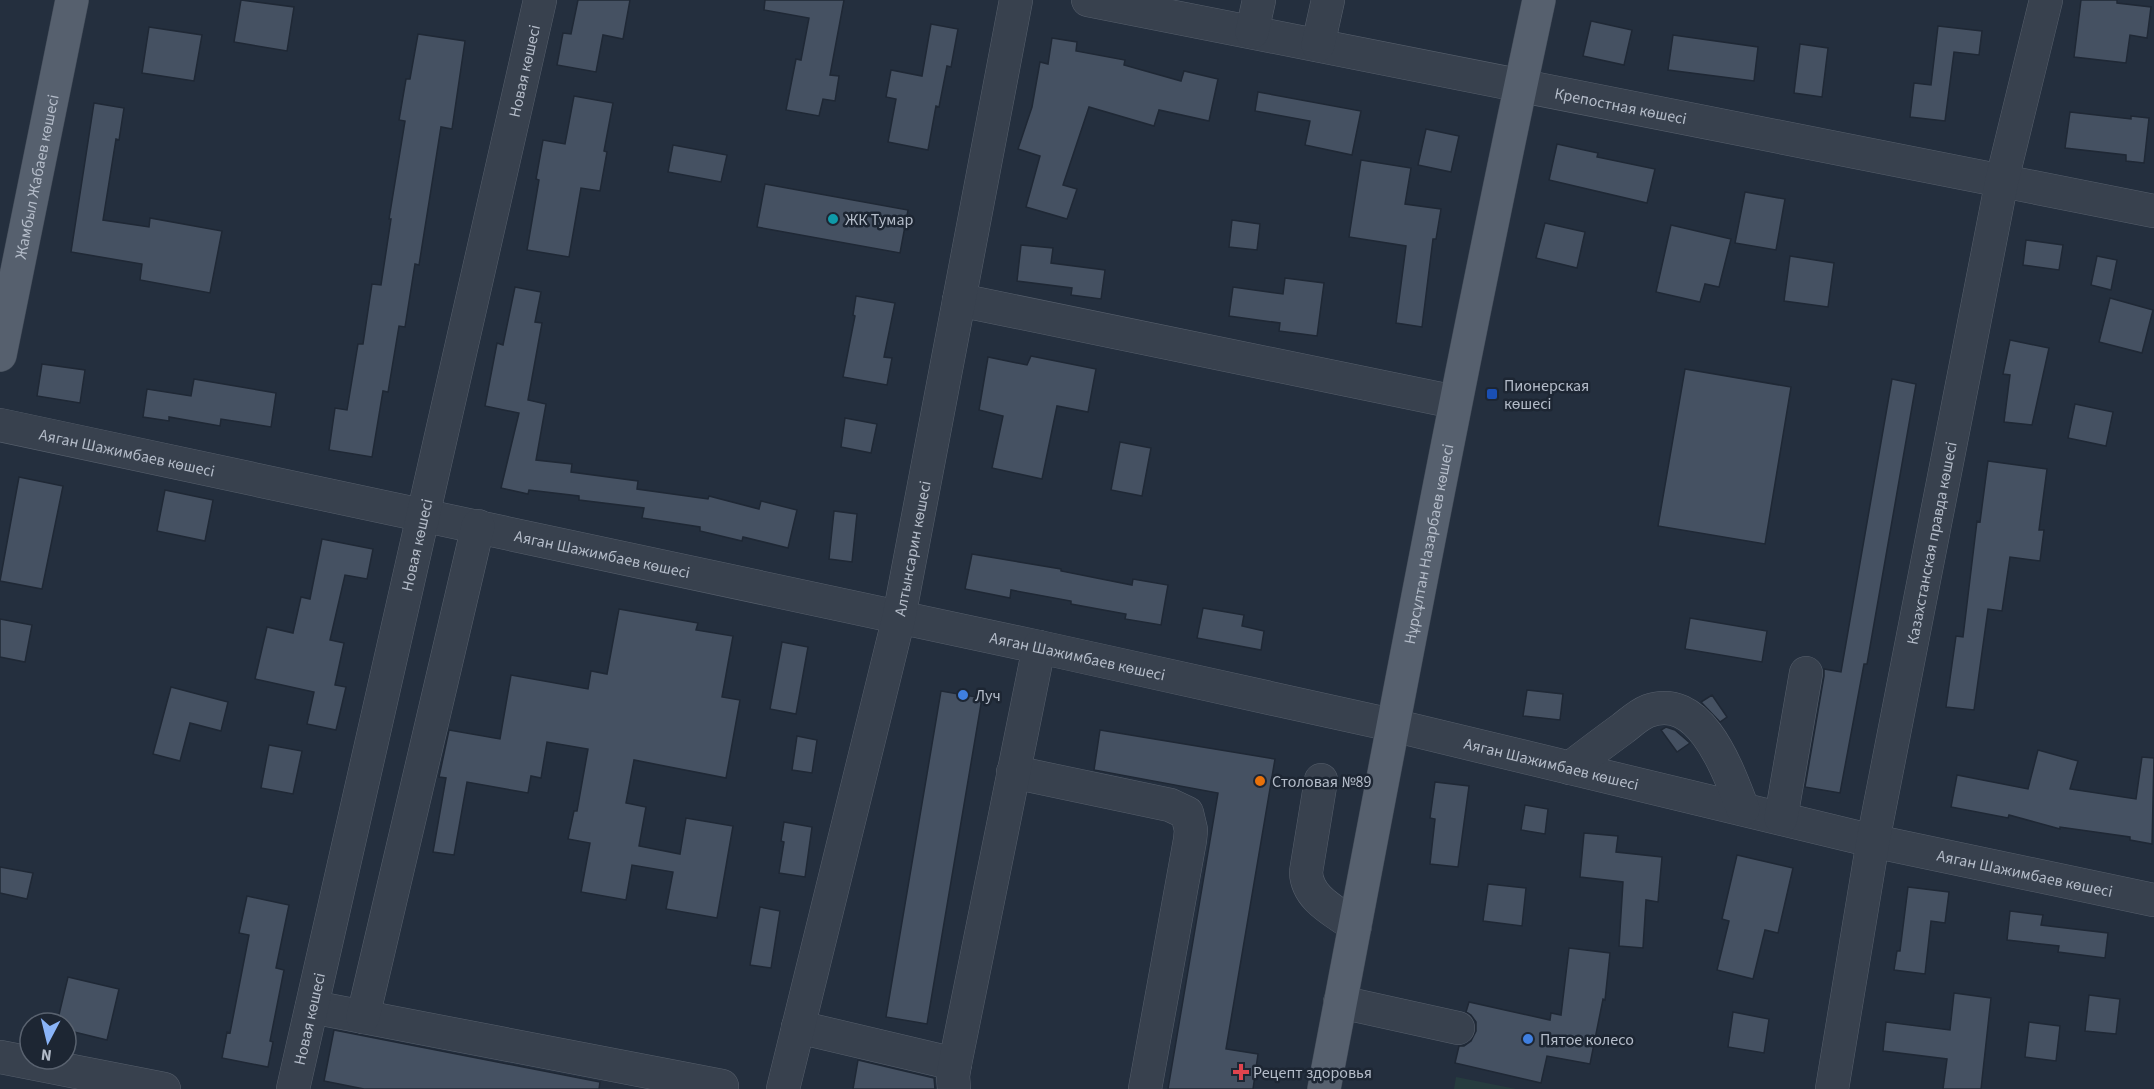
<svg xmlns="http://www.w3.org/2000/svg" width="2154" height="1089" font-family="'Source Sans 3',sans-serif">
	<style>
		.green { fill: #263c3f }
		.building { fill: #455162; stroke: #1f2835; stroke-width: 1.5 }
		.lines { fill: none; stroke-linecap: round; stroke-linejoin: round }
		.minor-casing { stroke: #565f6c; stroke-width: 34 }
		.major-casing { stroke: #414a57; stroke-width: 34 }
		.minor { stroke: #38414e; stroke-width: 33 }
		.major { stroke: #56606e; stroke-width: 33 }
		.culture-dot { fill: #0f9aa8; stroke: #1d2633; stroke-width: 2 }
		.transit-dot { fill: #1a4fb4; stroke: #1d2633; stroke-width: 2 }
		.shop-dot { fill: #3f7fe0; stroke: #1d2633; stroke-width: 2 }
		.food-dot { fill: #e8710a; stroke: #1d2633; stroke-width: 2 }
		.health-dot { fill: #e0444e; stroke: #1d2633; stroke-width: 2 }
		.labels { text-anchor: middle; stroke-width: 5; stroke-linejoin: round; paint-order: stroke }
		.street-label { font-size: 16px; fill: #b4bcc9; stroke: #1d2633 }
		.poi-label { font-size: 16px; fill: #b4bcc9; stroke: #1d2633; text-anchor: start }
	</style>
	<rect width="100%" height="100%" fill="#242f3e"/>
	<path class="green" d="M 1456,1077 L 1516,1089 L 1454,1089 Z"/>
	<path class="building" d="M 241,0 L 294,7 L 287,51 L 234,42 Z
		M 578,0 L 630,0 L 623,39 L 603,35 L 596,72 L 557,65 L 563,33 L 571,34 Z
		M 765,0 L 844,0 L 830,75 L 839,76 L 835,101 L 823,99 L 819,116 L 786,110 L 796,59 L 801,60 L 809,18 L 764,10 Z
		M 2081,0 L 2117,0 L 2117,3 L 2151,7 L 2147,38 L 2130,35 L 2126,63 L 2074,57 Z
		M 1591,21 L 1632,30 L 1624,65 L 1583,56 Z
		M 931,24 L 958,29 L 951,67 L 947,66 L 939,107 L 936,106 L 928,150 L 888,142 L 896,99 L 886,97 L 891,70 L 922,76 Z
		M 1938,26 L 1982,31 L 1979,55 L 1954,52 L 1945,121 L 1910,117 L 1914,83 L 1931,85 Z
		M 149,27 L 202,35 L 194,81 L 142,73 Z
		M 418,34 L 465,41 L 452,129 L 441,127 L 419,265 L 415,264 L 405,327 L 399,326 L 388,392 L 383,391 L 372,457 L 329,450 L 335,408 L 347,410 L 358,344 L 363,344 L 372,284 L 381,285 L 391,219 L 389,219 L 405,121 L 399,120 L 406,79 L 410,79 Z
		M 1673,35 L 1758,47 L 1754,81 L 1668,70 Z
		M 1052,38 L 1077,42 L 1076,51 L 1125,60 L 1124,65 L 1181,81 L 1184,71 L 1218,79 L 1209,121 L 1159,110 L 1154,126 L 1089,107 L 1063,185 L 1077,189 L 1067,219 L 1026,207 L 1040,156 L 1018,149 L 1032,107 L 1040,62 L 1048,64 Z
		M 1800,44 L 1828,48 L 1822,97 L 1794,93 Z
		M 1258,92 L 1361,111 L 1352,155 L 1305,145 L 1310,121 L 1255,111 Z
		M 574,96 L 613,103 L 604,151 L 607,152 L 600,191 L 581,188 L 569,257 L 527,250 L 539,180 L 536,179 L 543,140 L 565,144 Z
		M 94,103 L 124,108 L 119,140 L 116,139 L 103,220 L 149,227 L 150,218 L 222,231 L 210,293 L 140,280 L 142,264 L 71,252 Z
		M 2070,112 L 2131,119 L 2131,116 L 2149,118 L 2144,163 L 2126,161 L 2126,155 L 2065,148 Z
		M 1426,129 L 1459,136 L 1451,172 L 1418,165 Z
		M 1557,144 L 1598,153 L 1597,157 L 1655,169 L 1647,203 L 1549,180 Z
		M 673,145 L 727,155 L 721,182 L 668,172 Z
		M 1361,160 L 1411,168 L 1405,204 L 1441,209 L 1436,239 L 1433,239 L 1422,327 L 1396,323 L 1406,246 L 1349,237 Z
		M 765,184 L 908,210 L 900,253 L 757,227 Z
		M 1745,192 L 1785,199 L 1776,250 L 1735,243 Z
		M 1232,220 L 1260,224 L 1257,250 L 1229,247 Z
		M 1545,223 L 1585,232 L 1577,268 L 1536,258 Z
		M 1671,225 L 1731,239 L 1719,287 L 1705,284 L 1700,302 L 1656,292 Z
		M 2026,240 L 2063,245 L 2059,270 L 2023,265 Z
		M 1021,245 L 1053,248 L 1051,263 L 1105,270 L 1101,299 L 1071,295 L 1072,288 L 1017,281 Z
		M 1790,256 L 1834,263 L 1828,307 L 1784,301 Z
		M 2097,256 L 2117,260 L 2111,290 L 2091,285 Z
		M 1285,278 L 1324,283 L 1317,336 L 1279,331 L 1280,323 L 1229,316 L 1233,287 L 1283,294 Z
		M 515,287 L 541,292 L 535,322 L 542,323 L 528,400 L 546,404 L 536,460 L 572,464 L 571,472 L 638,481 L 637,489 L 708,499 L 709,496 L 759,509 L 761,501 L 797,510 L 788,548 L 743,537 L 742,541 L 700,531 L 700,527 L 642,518 L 644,508 L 579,500 L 579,496 L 529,490 L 528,494 L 501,488 L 519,413 L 485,406 L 497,343 L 503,345 Z
		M 856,296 L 895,303 L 884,357 L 892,358 L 887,385 L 843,377 L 855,316 L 853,315 Z
		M 2110,298 L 2153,310 L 2142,353 L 2099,342 Z
		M 2010,340 L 2049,348 L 2032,425 L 2004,422 L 2010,375 L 2003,374 Z
		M 1031,356 L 1096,369 L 1088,412 L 1057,406 L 1042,479 L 992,468 L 1003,416 L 979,410 L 988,357 L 1027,365 Z
		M 42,364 L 85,370 L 80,403 L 37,396 Z
		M 1685,369 L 1791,387 L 1765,544 L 1658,526 Z
		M 194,379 L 276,393 L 271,427 L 221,419 L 220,426 L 169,417 L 169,421 L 143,417 L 147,389 L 191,396 Z
		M 1892,379 L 1916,384 L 1867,664 L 1864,664 L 1840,793 L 1805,787 L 1824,676 L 1824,669 L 1841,672 Z
		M 2075,404 L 2113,412 L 2106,446 L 2068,438 Z
		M 845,418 L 877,424 L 871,453 L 841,447 Z
		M 1120,442 L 1151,448 L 1142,496 L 1111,490 Z
		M 1988,461 L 2047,469 L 2039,530 L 2044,530 L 2040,561 L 2010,557 L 2002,611 L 1988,609 L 1974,710 L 1946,707 L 1956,636 L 1963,637 L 1977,521 L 1980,522 Z
		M 19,477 L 63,486 L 42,589 L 0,581 Z
		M 165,490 L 213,500 L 205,541 L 157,531 Z
		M 834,511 L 857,514 L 852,562 L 829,559 Z
		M 322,539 L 373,549 L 367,579 L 345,575 L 330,640 L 344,643 L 335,685 L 346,687 L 336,730 L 307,724 L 314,692 L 255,679 L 267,627 L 293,633 L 301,597 L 310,599 Z
		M 972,554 L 1061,569 L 1061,571 L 1132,585 L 1133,579 L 1168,585 L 1161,625 L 1125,619 L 1126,614 L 1071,604 L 1071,601 L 1011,590 L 1010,598 L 965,589 Z
		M 1203,608 L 1244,615 L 1242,626 L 1264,631 L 1261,650 L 1197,638 Z
		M 619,609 L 698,623 L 696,630 L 733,636 L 722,697 L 740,700 L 726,778 L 634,760 L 626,803 L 646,807 L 639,846 L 680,854 L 686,818 L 733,826 L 717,918 L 666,909 L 673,872 L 632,865 L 626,900 L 581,892 L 590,843 L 568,839 L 574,811 L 577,811 L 588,749 L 547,742 L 541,778 L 531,776 L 528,793 L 467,782 L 454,855 L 433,852 L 446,778 L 439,777 L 449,730 L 500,739 L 511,675 L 588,689 L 591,671 L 607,674 Z
		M 1690,618 L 1767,631 L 1762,662 L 1685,649 Z
		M 0,619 L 32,625 L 25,662 L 0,657 Z
		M 782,642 L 808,647 L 796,714 L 770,709 Z
		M 171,687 L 228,702 L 221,731 L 190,723 L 180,761 L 153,754 Z
		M 1527,690 L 1563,694 L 1560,720 L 1523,716 Z
		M 941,691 L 982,698 L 927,1024 L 886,1017 Z
		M 1712,695 L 1727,717 L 1720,722 L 1701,702 Z
		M 1666,727 L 1675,730 L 1690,743 L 1677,752 L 1661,730 Z
		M 1100,730 L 1275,759 L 1226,1049 L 1258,1054 L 1253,1089 L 1168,1089 L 1218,793 L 1094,770 Z
		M 797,736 L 817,740 L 812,773 L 792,770 Z
		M 269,745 L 302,751 L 293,794 L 261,788 Z
		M 2038,750 L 2078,761 L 2070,789 L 2136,799 L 2142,757 L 2154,758 L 2152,844 L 2130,840 L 2130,837 L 2060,827 L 2060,829 L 2009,815 L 2008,818 L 1951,807 L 1957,775 L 2028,789 Z
		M 1435,782 L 1469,786 L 1458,867 L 1430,864 L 1435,819 L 1430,818 Z
		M 1525,805 L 1548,809 L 1545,834 L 1521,830 Z
		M 784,822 L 812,827 L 805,877 L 779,873 L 784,842 L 781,841 Z
		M 1584,833 L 1618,836 L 1616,852 L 1662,857 L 1658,902 L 1646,900 L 1643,948 L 1619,946 L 1623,882 L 1580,877 Z
		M 1737,855 L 1793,868 L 1778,933 L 1765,930 L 1753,979 L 1717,970 L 1729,921 L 1722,919 Z
		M 0,867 L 33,873 L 27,899 L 0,893 Z
		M 1488,884 L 1526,888 L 1522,926 L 1483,921 Z
		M 1908,887 L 1949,892 L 1945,923 L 1931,921 L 1925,974 L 1894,970 L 1897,951 L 1900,951 Z
		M 247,896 L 289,905 L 276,968 L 284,970 L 270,1041 L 273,1042 L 268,1067 L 222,1058 L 227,1032 L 230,1033 L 249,935 L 239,933 Z
		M 760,907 L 780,911 L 771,968 L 750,965 Z
		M 2010,911 L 2043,915 L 2041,925 L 2108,933 L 2105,958 L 2058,952 L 2059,946 L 2007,940 Z
		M 1569,948 L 1610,953 L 1605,1000 L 1603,999 L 1590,1064 L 1547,1056 L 1541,1083 L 1455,1063 L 1459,1046 L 1464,1046 L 1471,1041 L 1476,1031 L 1476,1022 L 1471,1015 L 1466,1012 L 1469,1002 L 1550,1020 L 1551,1013 L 1561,1015 Z
		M 68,977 L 119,989 L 107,1040 L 66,1030 L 66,1023 L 57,1023 Z
		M 1954,993 L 1991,998 L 1981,1089 L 1943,1089 L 1947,1059 L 1883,1051 L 1886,1022 L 1950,1030 Z
		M 2089,995 L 2120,999 L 2116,1034 L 2085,1031 Z
		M 1733,1012 L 1769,1019 L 1764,1053 L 1728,1047 Z
		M 2029,1022 L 2060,1026 L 2056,1061 L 2025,1057 Z
		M 334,1030 L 600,1082 L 599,1089 L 364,1089 L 324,1081 Z
		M 858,1060 L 934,1078 L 935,1089 L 853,1089 Z"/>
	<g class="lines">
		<defs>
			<g id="minor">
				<path id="s1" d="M 1088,0 L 2154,211"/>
				<path d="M 1252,32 L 1259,0"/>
				<path d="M 1318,45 L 1328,0"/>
				<path d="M 959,300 L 1455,402"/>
				<path id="s2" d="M 0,425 L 1039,647 L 1392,725 L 1873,841 L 2154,900"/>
				<path d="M 1570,768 C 1587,755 1604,742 1622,729 C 1630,723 1638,715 1648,711 C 1702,691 1729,774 1743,809"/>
				<path d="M 1013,772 L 1170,805 L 1187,813 L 1191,830 L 1190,840 L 1145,1089"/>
				<path d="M 1321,780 L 1306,872 C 1307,899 1335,911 1355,926"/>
				<path d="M 1781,818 L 1806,673"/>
				<path d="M 1340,1002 L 1458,1028"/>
				<path d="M 312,1007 L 722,1086"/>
				<path d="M 363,1017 L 478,526"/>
				<path d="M 798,1027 L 955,1064"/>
				<path d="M 0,1057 L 164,1089"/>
				<path id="s3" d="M 293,1089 L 540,0"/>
				<path id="s4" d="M 783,1089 L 899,617 L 1016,0"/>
				<path d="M 954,1089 L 953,1076 L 955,1064 L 1039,647"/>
				<path id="s5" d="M 1832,1089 L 1873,841 L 2002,180 L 2046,0"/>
			</g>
			<g id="major">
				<path id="s6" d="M 0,355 L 72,0"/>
				<path id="s7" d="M 1324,1089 C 1393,725 1461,362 1539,0"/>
			</g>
		</defs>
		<use href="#minor" class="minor-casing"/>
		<use href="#major" class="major-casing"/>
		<use href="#minor" class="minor"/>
		<use href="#major" class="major"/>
	</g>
	<circle class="culture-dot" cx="833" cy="219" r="6"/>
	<rect class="transit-dot" x="1486" y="388" width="12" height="12" rx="3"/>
	<g class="shop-dot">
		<circle cx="963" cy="695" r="6"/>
		<circle cx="1528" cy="1039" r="6"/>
	</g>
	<circle class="food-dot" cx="1260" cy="781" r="6"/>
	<path class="health-dot" d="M1238 1063h6v6h6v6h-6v6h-6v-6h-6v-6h6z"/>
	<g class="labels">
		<g class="street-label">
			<text dy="6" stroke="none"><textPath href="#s3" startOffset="1044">Новая көшесі</textPath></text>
			<text dy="6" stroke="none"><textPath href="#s1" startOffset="543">Крепостная көшесі</textPath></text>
			<text dy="6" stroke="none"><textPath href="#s6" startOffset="182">Жамбыл Жабаев көшесі</textPath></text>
			<text dy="6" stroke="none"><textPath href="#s2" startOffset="130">Аяган Шажимбаев көшесі</textPath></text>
			<text dy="6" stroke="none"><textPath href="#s5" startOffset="555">Казахстанская правда көшесі</textPath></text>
			<text dy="6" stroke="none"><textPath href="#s7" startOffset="555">Нұрсұлтан Назарбаев көшесі</textPath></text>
			<text dy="6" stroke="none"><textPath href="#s3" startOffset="558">Новая көшесі</textPath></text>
			<text dy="6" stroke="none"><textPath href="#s4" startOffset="556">Алтынсарин көшесі</textPath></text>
			<text dy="6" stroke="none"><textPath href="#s2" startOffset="616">Аяган Шажимбаев көшесі</textPath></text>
			<text dy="6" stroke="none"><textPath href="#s2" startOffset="1102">Аяган Шажимбаев көшесі</textPath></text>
			<text dy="6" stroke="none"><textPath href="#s2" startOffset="1588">Аяган Шажимбаев көшесі</textPath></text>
			<text dy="6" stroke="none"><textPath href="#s2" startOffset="2074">Аяган Шажимбаев көшесі</textPath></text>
			<text dy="6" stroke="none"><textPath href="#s3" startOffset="72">Новая көшесі</textPath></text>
		</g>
		<g class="poi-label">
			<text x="845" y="225">ЖК Тумар</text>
			<text x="1504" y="391">Пионерская<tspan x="1504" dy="18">көшесі</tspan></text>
			<text x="975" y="701">Луч</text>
			<text x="1272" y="787">Столовая №89</text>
			<text x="1540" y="1045">Пятое колесо</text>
			<text x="1253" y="1078">Рецепт здоровья</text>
		</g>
	</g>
	<g transform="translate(48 1041) rotate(187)"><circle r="28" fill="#1d2633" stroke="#59626f" stroke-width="1.5"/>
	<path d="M0-4.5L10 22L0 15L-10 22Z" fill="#8ab4f8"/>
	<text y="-9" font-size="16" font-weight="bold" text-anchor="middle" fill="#b4bcc9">N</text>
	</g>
</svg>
